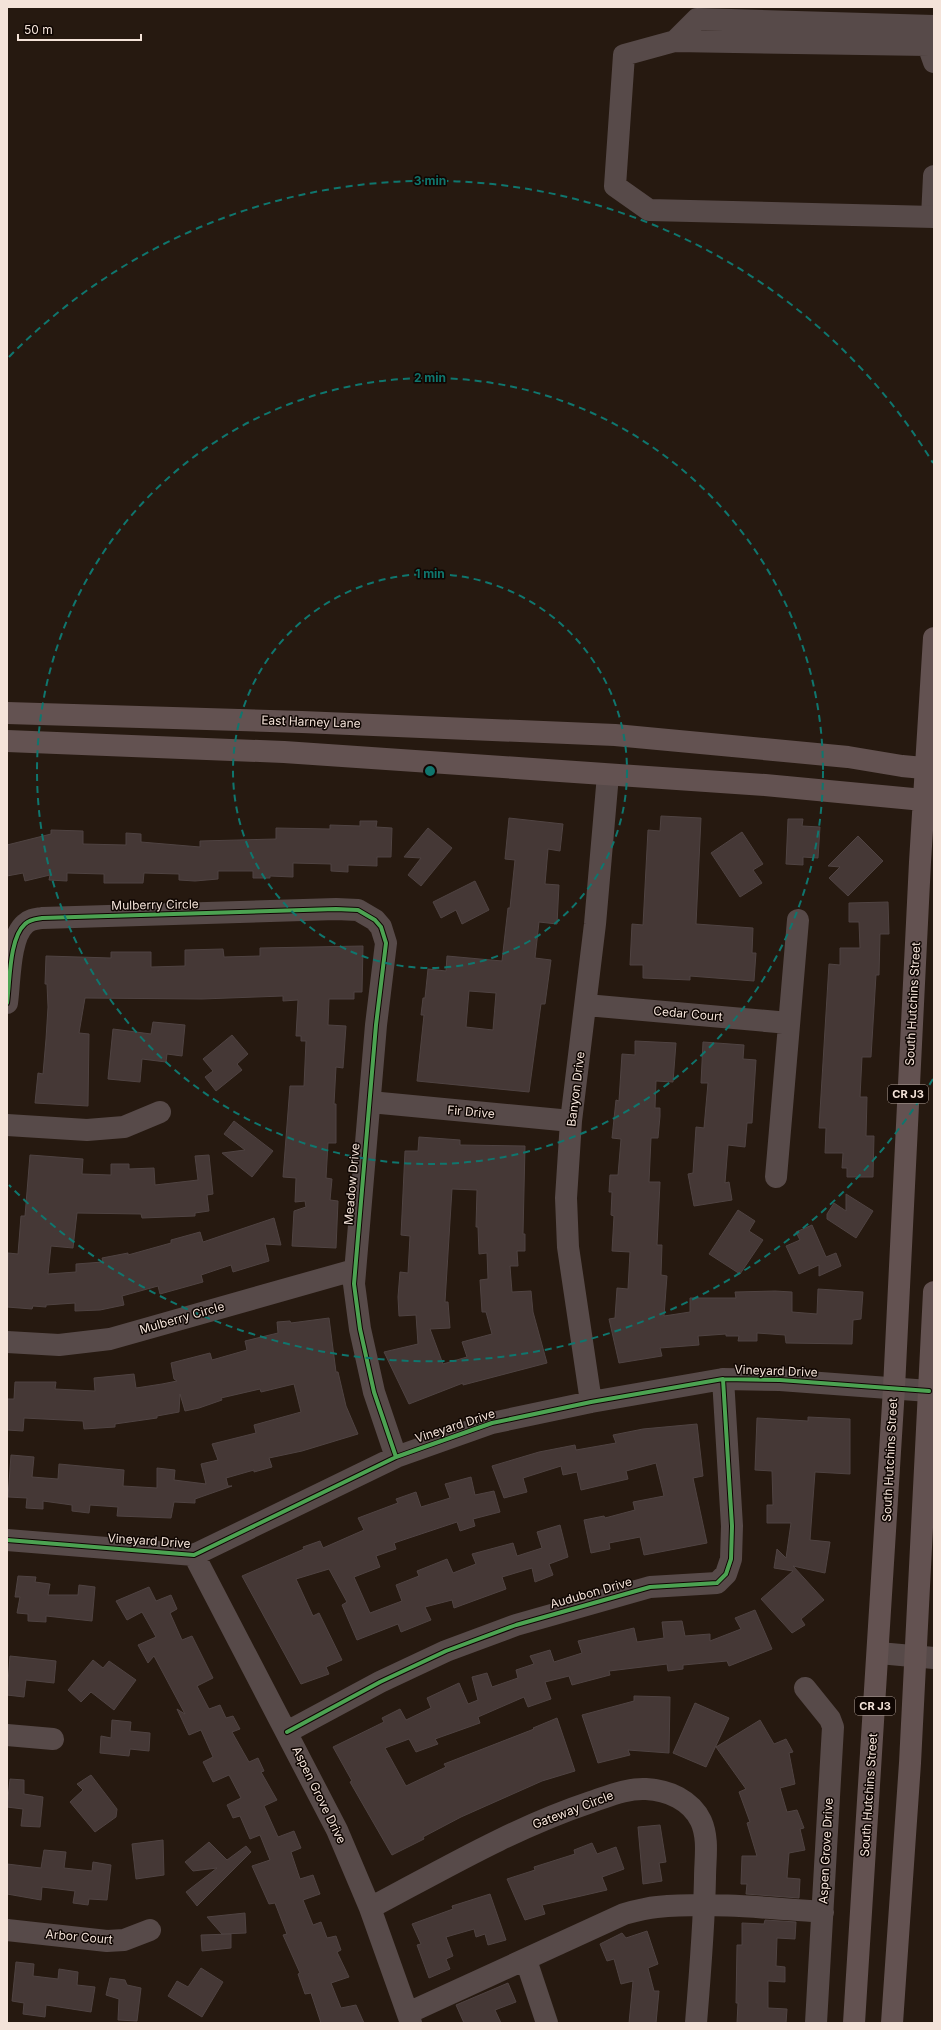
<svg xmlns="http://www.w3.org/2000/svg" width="941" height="2030" font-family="Inter,sans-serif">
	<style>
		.building { fill: #453836; stroke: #4f4342; fill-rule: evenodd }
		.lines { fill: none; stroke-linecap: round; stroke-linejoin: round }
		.minor { stroke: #574a49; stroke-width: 22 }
		.major { stroke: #635251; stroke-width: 22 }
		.cycleway-casing { stroke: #0f0602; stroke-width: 6 }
		.cycleway { stroke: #4ca352; stroke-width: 4 }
		.ring { fill: none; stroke: #0f766e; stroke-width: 2; stroke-dasharray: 7 5 }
		.labels { text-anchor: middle; stroke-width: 3; stroke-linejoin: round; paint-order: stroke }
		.shield { fill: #0f0602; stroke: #afa198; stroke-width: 1 }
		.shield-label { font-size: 11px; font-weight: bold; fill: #f4e3d9 }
		.street-label { font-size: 12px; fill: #f4e3d9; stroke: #0f0602 }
		.centre { fill: #0f766e; stroke: #0f0602; stroke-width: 2 }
		.ring-label { font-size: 12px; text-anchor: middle; font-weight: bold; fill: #0f766e; stroke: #0f0602; stroke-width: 3; stroke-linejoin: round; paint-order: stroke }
	</style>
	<rect width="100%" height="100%" fill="#261910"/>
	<path class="building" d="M 661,816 L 701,818 L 696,924 L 753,928 L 752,953 L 756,953 L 754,981 L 690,976 L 690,980 L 643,978 L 643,965 L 630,965 L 632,924 L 643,925 L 648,830 L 660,831 Z
		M 509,818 L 563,824 L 560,851 L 548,849 L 545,884 L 559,885 L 557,924 L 539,922 L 535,958 L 551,960 L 545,1004 L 541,1004 L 529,1092 L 417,1081 L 424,1015 L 421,1015 L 423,998 L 425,998 L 428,969 L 446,971 L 447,956 L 502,961 L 508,908 L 510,908 L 515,860 L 505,859 ZM 469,991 L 496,993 L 493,1030 L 466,1027 Z
		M 788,819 L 803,819 L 802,826 L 820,827 L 818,858 L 803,857 L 803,865 L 786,864 Z
		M 360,821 L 377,821 L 376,827 L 392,828 L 391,857 L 377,857 L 377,866 L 348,865 L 348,872 L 331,871 L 331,864 L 293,863 L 293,877 L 270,876 L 270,878 L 253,878 L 253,871 L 218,871 L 218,879 L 195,881 L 179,880 L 179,874 L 144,873 L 143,883 L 104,883 L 104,874 L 67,873 L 67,881 L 49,880 L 50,875 L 25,881 L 23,873 L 7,876 L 7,845 L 51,834 L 51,830 L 83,831 L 83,844 L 126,845 L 126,833 L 141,834 L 141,842 L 200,847 L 200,841 L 276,839 L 276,828 L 330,829 L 330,825 L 360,826 Z
		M 428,828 L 452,848 L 421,886 L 408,875 L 421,858 L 404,857 Z
		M 742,832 L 763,864 L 753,870 L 762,883 L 740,897 L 711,853 Z
		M 858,836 L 883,861 L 848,896 L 829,878 L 840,867 L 828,866 Z
		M 475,881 L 489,910 L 462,924 L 456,910 L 441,918 L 433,902 Z
		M 888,902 L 889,934 L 880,934 L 879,975 L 876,975 L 871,1057 L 862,1057 L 860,1097 L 867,1097 L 866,1136 L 874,1136 L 873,1177 L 847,1177 L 847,1168 L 842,1168 L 843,1153 L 825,1153 L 826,1128 L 819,1128 L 829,964 L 840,965 L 840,948 L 860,948 L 859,922 L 849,922 L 849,903 Z
		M 363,946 L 362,992 L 354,992 L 354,999 L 329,999 L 328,1025 L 346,1026 L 343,1068 L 336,1067 L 334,1104 L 336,1104 L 336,1143 L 328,1143 L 326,1178 L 332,1179 L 330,1200 L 338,1201 L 336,1248 L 292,1246 L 294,1211 L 306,1207 L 305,1201 L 295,1202 L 296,1178 L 283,1177 L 290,1086 L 304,1086 L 306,1041 L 301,1041 L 301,1036 L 296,1036 L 298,1000 L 283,1001 L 283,996 L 202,999 L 85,998 L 79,1033 L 89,1034 L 88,1106 L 35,1103 L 38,1073 L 43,1074 L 46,1039 L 48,1007 L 47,984 L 45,984 L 46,956 L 111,958 L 111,952 L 151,952 L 151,967 L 185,966 L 185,950 L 223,949 L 224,957 L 260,956 L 260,948 Z
		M 153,1022 L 185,1025 L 182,1056 L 167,1054 L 166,1062 L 142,1059 L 140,1082 L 108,1079 L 113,1029 L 151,1034 Z
		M 232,1035 L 248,1054 L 237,1064 L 242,1070 L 216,1091 L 205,1077 L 213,1071 L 203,1059 Z
		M 635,1041 L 676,1043 L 673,1082 L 656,1081 L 655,1108 L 660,1108 L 660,1116 L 658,1138 L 651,1138 L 649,1182 L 660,1182 L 657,1245 L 662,1245 L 661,1275 L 667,1276 L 664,1316 L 690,1312 L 690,1298 L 736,1298 L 735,1292 L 775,1291 L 792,1292 L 792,1312 L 817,1314 L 818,1289 L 863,1292 L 861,1319 L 853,1320 L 852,1344 L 786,1343 L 785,1335 L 757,1333 L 757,1341 L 738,1341 L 739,1336 L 726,1336 L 726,1334 L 698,1336 L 699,1345 L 660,1348 L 662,1356 L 619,1363 L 609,1319 L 615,1318 L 617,1288 L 628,1289 L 630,1252 L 612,1251 L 614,1216 L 611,1215 L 612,1192 L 609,1192 L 610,1175 L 618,1175 L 621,1139 L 612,1138 L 616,1100 L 619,1101 L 622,1054 L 635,1055 Z
		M 703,1042 L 744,1045 L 743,1059 L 756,1060 L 753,1106 L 752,1123 L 747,1123 L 745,1147 L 728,1145 L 725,1183 L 729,1182 L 732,1200 L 694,1206 L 688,1174 L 693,1173 L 696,1127 L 704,1128 L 708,1083 L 701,1083 Z
		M 234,1121 L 273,1151 L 252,1177 L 222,1153 L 245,1150 L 224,1134 Z
		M 419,1137 L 460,1140 L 460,1145 L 525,1146 L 523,1234 L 525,1234 L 525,1251 L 517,1251 L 518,1266 L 510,1266 L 512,1292 L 531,1291 L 533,1312 L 547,1363 L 463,1385 L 463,1383 L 409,1404 L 384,1352 L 418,1344 L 416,1315 L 399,1316 L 398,1297 L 400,1272 L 408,1273 L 410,1236 L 401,1235 L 405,1151 L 418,1151 ZM 452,1189 L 477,1190 L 476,1227 L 478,1227 L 479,1254 L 487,1253 L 488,1279 L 480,1280 L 482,1312 L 486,1312 L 492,1334 L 462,1342 L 467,1357 L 443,1364 L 430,1329 L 450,1328 L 448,1302 L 445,1302 Z
		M 30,1155 L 83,1159 L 82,1174 L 111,1175 L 111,1164 L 129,1164 L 129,1169 L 154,1168 L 155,1185 L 198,1180 L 195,1156 L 209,1155 L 213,1194 L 207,1195 L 209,1211 L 195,1213 L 195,1216 L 142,1218 L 141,1214 L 77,1213 L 73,1248 L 51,1246 L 48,1274 L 76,1272 L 76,1264 L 103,1262 L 102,1258 L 128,1253 L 128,1255 L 171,1243 L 171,1240 L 200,1232 L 203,1242 L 274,1218 L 281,1245 L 265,1244 L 269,1261 L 233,1272 L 231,1265 L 201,1275 L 203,1282 L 160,1294 L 158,1286 L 122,1296 L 124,1305 L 100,1310 L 75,1311 L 75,1303 L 46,1305 L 46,1307 L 33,1306 L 32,1309 L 7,1307 L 8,1253 L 18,1254 L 21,1216 L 25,1216 Z
		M 846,1194 L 873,1211 L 856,1238 L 827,1219 L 827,1214 L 834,1203 L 846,1211 Z
		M 738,1210 L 755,1221 L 749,1231 L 763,1240 L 740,1274 L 709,1254 Z
		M 812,1225 L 826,1257 L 836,1253 L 841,1266 L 819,1276 L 819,1265 L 799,1274 L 786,1246 L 800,1240 L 796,1232 Z
		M 329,1318 L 336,1372 L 338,1372 L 346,1406 L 358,1434 L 302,1451 L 269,1458 L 272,1467 L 254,1472 L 254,1470 L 226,1478 L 228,1486 L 232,1486 L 195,1499 L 195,1503 L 174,1502 L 171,1518 L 117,1516 L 118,1507 L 90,1505 L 89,1513 L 72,1511 L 72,1505 L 43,1501 L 43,1509 L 26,1508 L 27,1498 L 8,1497 L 11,1455 L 34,1457 L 32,1477 L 58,1479 L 59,1464 L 124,1470 L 123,1486 L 157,1488 L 157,1468 L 175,1470 L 174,1480 L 206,1484 L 201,1464 L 218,1460 L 212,1444 L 256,1433 L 254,1425 L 301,1412 L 294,1384 L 261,1392 L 260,1389 L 221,1398 L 222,1400 L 199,1408 L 185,1411 L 180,1394 L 179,1412 L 157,1416 L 157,1418 L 115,1424 L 115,1427 L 84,1429 L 83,1421 L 24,1418 L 23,1431 L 7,1430 L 7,1399 L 14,1399 L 15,1382 L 56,1382 L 55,1389 L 95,1391 L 94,1378 L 134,1374 L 136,1388 L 162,1384 L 177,1381 L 174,1379 L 171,1363 L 210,1353 L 212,1360 L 247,1350 L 245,1341 L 278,1333 L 277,1322 L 290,1321 L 291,1323 Z
		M 808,1417 L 850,1419 L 850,1474 L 815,1472 L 810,1540 L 830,1542 L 825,1573 L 793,1566 L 824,1600 L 801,1619 L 805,1625 L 792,1633 L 761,1599 L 793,1571 L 774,1568 L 777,1549 L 786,1558 L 791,1523 L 767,1523 L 767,1505 L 773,1505 L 772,1471 L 755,1470 L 757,1418 L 808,1421 Z
		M 697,1424 L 703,1476 L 693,1478 L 707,1543 L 644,1555 L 640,1537 L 609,1543 L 610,1549 L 591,1553 L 584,1520 L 604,1516 L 605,1518 L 635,1510 L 633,1502 L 664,1496 L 656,1463 L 626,1471 L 628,1479 L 581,1490 L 577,1472 L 563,1475 L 561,1466 L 523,1478 L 527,1492 L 504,1498 L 492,1466 L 539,1452 L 575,1445 L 576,1450 L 616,1443 L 613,1435 L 643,1429 Z
		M 471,1477 L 475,1495 L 494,1491 L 500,1512 L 473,1519 L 475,1526 L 460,1531 L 457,1522 L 394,1543 L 396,1549 L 376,1556 L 380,1567 L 354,1577 L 370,1613 L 402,1601 L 396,1585 L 419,1576 L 417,1571 L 447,1559 L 453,1573 L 476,1564 L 472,1554 L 513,1543 L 517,1556 L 542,1548 L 537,1532 L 560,1525 L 568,1557 L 549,1564 L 553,1575 L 535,1582 L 532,1568 L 502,1577 L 506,1589 L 454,1608 L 452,1600 L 425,1607 L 431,1620 L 401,1632 L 398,1624 L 357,1640 L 342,1605 L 347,1602 L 329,1569 L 296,1579 L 313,1616 L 319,1613 L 342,1660 L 326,1667 L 329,1674 L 301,1684 L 242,1576 L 304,1549 L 303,1547 L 320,1541 L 323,1548 L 364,1530 L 358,1518 L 398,1503 L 396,1499 L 416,1492 L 421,1507 L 450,1498 L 445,1484 Z
		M 18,1576 L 36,1577 L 35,1582 L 50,1584 L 48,1595 L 78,1595 L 79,1585 L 95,1587 L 92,1621 L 46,1616 L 46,1622 L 28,1621 L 28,1614 L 17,1613 L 20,1597 L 15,1597 Z
		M 149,1587 L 156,1601 L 171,1595 L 177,1609 L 170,1613 L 182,1640 L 192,1636 L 213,1678 L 197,1686 L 209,1709 L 220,1705 L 226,1718 L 233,1716 L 240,1729 L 232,1732 L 249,1762 L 258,1758 L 264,1771 L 261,1772 L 277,1800 L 264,1806 L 278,1837 L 294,1831 L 301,1848 L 291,1852 L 300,1879 L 313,1875 L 320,1894 L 303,1900 L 313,1925 L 321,1922 L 327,1938 L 336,1936 L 341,1950 L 337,1952 L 349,1977 L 331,1983 L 341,2008 L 356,2005 L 364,2023 L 321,2023 L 311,1993 L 305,1994 L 298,1974 L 300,1973 L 283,1935 L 287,1934 L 275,1903 L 269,1904 L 252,1866 L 270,1860 L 260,1835 L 250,1839 L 240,1816 L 233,1818 L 227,1805 L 241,1798 L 229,1775 L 213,1782 L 203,1762 L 213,1757 L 201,1730 L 189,1735 L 177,1709 L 185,1714 L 154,1656 L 148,1663 L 138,1645 L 156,1637 L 142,1612 L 127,1620 L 116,1601 Z
		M 755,1610 L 772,1649 L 729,1666 L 727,1661 L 683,1665 L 683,1669 L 668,1671 L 667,1664 L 609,1671 L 610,1675 L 572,1685 L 569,1676 L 545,1682 L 551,1699 L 528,1707 L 524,1697 L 478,1717 L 480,1723 L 435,1739 L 438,1744 L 416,1752 L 409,1739 L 385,1748 L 406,1786 L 446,1767 L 444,1764 L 534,1729 L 533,1728 L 557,1718 L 575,1771 L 542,1781 L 461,1817 L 423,1837 L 424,1839 L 392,1855 L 350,1782 L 352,1781 L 333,1747 L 384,1722 L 382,1718 L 400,1709 L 406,1720 L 431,1708 L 427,1698 L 459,1683 L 468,1704 L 478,1700 L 472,1677 L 487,1673 L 492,1687 L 518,1678 L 516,1670 L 534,1664 L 530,1656 L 550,1650 L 554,1662 L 582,1653 L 578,1641 L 634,1628 L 637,1642 L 664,1638 L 662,1622 L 682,1621 L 685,1636 L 710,1634 L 710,1641 L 741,1629 L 735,1618 Z
		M 10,1656 L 56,1661 L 54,1683 L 26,1680 L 24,1697 L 7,1695 Z
		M 93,1660 L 103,1668 L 109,1661 L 136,1680 L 114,1710 L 91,1692 L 81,1702 L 68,1690 Z
		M 634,1696 L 670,1697 L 669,1753 L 628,1750 L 630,1755 L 598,1763 L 582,1715 L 634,1701 Z
		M 695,1703 L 729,1718 L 706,1767 L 673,1753 Z
		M 112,1720 L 131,1722 L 130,1731 L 150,1733 L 149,1751 L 130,1749 L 129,1756 L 100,1753 L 101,1736 L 111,1738 Z
		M 760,1720 L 774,1744 L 786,1739 L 793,1752 L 789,1753 L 795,1784 L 780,1788 L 787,1812 L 797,1810 L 804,1828 L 800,1829 L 805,1850 L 789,1853 L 787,1878 L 800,1879 L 799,1898 L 746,1894 L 747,1884 L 741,1884 L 742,1856 L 757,1856 L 747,1823 L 750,1822 L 739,1792 L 746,1789 L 716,1747 Z
		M 91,1775 L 117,1809 L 116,1817 L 95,1832 L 70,1802 L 83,1790 L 77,1784 Z
		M 10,1779 L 24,1780 L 24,1794 L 43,1797 L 40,1827 L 21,1826 L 23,1809 L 7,1807 Z
		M 660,1825 L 666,1862 L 659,1863 L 662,1881 L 643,1884 L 638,1827 Z
		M 163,1840 L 164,1875 L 136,1879 L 132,1844 Z
		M 209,1842 L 227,1860 L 246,1846 L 251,1852 L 197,1906 L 186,1892 L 217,1868 L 193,1871 L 185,1862 Z
		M 592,1843 L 597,1854 L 616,1847 L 624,1869 L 602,1877 L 607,1890 L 542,1905 L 545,1914 L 525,1920 L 507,1879 L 535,1870 L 534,1867 L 575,1854 L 574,1850 Z
		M 44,1850 L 66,1852 L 64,1868 L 92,1871 L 93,1862 L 111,1865 L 107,1900 L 89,1899 L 88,1905 L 73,1903 L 75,1891 L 42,1887 L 41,1900 L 7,1894 L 7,1864 L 41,1868 Z
		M 490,1894 L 506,1940 L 488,1945 L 485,1934 L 476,1937 L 474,1929 L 446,1937 L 453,1956 L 446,1959 L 450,1969 L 429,1978 L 417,1945 L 421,1944 L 412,1924 L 453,1909 L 452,1906 Z
		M 245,1913 L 246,1933 L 222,1934 L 207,1917 Z
		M 765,1920 L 796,1922 L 795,1939 L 777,1938 L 776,1966 L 785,1967 L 785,1982 L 768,1981 L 768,2008 L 787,2009 L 786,2023 L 737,2023 L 738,2003 L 736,2003 L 737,1945 L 742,1945 L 742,1923 L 764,1924 Z
		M 647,1931 L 658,1964 L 648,1968 L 654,1991 L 659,1991 L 656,2023 L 629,2023 L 633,1981 L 621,1984 L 614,1959 L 607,1961 L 600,1944 L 622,1933 L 626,1938 Z
		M 231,1934 L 231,1948 L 202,1951 L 201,1935 Z
		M 16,1962 L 34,1964 L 33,1976 L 58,1979 L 59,1969 L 78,1972 L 77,1985 L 95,1987 L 91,2012 L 46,2005 L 45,2017 L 23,2014 L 24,2003 L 12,2001 Z
		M 201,1968 L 223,1982 L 202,2017 L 168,1996 L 177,1981 L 188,1987 Z
		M 110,1978 L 125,1980 L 127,1985 L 141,1988 L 137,2021 L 118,2020 L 119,1999 L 106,1995 Z
		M 508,1983 L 516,2002 L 495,2010 L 501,2023 L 464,2023 L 456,2005 Z"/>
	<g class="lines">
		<path class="minor" d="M 675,41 L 697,19 L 934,26
			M 934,62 L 928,45 L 675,41 L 624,55 L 615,186 L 649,210 L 934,217
			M 932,217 L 934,176
			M 7,1003 C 10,982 9,938 25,924 C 30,919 36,919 42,918 L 336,909 L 358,910 L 375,920 L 381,927 L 386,943 L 376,1025 L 354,1284 L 360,1329 L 374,1392 L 396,1457
			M 586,1005 L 789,1023
			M 370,1102 L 571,1121
			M 7,1125 L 87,1130 L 124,1127 L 160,1112
			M 776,1177 L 798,920
			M 7,1342 L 59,1345 L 110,1339 L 354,1270
			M 591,1402 L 568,1247 L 566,1198 L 571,1121 L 595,924 L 608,775
			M 7,1540 L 194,1555 L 396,1457 L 492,1423 L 591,1402 L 723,1379 L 780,1380 L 929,1391
			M 194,1555 L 337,1830 L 370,1908 L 411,2023
			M 879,1653 L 934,1658
			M 805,1688 L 830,1719 L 833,1727 L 816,2023
			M 287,1732 L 380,1682 L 446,1651 L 516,1625 L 650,1587 L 717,1583 L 726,1574 L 731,1559 L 732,1526 L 723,1379
			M 7,1735 L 53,1739
			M 370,1908 C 442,1870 513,1828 591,1802 C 609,1796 627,1788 646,1789 C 668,1790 691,1800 701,1821 C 709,1839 705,1859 705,1878 C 704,1926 700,1975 696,2023
			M 7,1930 L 107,1941 L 124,1940 L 150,1930
			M 526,1960 L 547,2023
			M 408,2013 L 624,1914 C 635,1911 646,1908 657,1907 C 712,1902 768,1908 823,1912"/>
		<path class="major" d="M 7,713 L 302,722 L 615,735 L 848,757 L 902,766 L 934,769
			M 7,741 L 284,752 L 765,785 L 934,801
			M 854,2023 L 894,1388 L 920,862 L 934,638
			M 892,2023 L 910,1763 L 934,1292"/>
		<defs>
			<path id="cycleway" d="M 7,1003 C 10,982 9,938 25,924 C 30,919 36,919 42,918 L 336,909 L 358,910 L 375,920 L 381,927 L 386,943 L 376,1025 L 354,1284 L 360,1329 L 374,1392 L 396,1457
				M 7,1540 L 194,1555 L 396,1457 L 492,1423 L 591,1402 L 723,1379 L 780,1380 L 929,1391
				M 287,1732 L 380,1682 L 446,1651 L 516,1625 L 650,1587 L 717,1583 L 726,1574 L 731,1559 L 732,1526 L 723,1379"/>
		</defs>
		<use href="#cycleway" class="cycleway-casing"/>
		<use href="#cycleway" class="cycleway"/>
	</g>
	<g class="ring">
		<circle cx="430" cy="771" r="197"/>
		<circle cx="430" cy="771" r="393"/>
		<path d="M933 1079A590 590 0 0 1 9 1185M9 357A590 590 0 0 1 933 463"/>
	</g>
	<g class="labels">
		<g class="shield">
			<rect x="888" y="1085" width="40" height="18" rx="3"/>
			<rect x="855" y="1697" width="40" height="18" rx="3"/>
		</g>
		<g class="shield-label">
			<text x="908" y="1098">CR J3</text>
			<text x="875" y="1710">CR J3</text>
		</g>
		<g class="street-label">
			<text transform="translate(311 722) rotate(2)" y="4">East Harney Lane</text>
			<text transform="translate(155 905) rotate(-1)" y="4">Mulberry Circle</text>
			<text transform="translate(913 1004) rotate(-87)" y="4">South Hutchins Street</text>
			<text transform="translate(688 1014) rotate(5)" y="4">Cedar Court</text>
			<text transform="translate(576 1089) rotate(-83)" y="4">Banyon Drive</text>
			<text transform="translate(471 1112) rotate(5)" y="4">Fir Drive</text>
			<text transform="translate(352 1184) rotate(-85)" y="4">Meadow Drive</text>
			<text transform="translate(182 1318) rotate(-16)" y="4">Mulberry Circle</text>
			<text transform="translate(776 1371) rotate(2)" y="4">Vineyard Drive</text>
			<text transform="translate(455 1426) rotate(-18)" y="4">Vineyard Drive</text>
			<text transform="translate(890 1460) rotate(-87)" y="4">South Hutchins Street</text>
			<text transform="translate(149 1541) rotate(4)" y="4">Vineyard Drive</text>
			<text transform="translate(591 1593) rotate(-16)" y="4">Audubon Drive</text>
			<text transform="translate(319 1795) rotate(64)" y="4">Aspen Grove Drive</text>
			<text transform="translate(869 1795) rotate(-86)" y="4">South Hutchins Street</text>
			<text transform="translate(573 1810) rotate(-21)" y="4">Gateway Circle</text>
			<text transform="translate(826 1851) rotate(-87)" y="4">Aspen Grove Drive</text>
			<text transform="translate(79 1937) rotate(5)" y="4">Arbor Court</text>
		</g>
	</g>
	<circle cx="430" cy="771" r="6" class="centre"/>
	<g class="ring-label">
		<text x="430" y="185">3 min</text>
		<text x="430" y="382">2 min</text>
		<text x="430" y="578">1 min</text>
	</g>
	<rect width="941" height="2030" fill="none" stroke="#f4e3d9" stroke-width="16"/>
	<path d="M18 34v6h123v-6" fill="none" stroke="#f4e3d9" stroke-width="2"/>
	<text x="24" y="34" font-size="12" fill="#f4e3d9" stroke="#0f0602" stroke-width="3" paint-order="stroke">50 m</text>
</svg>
